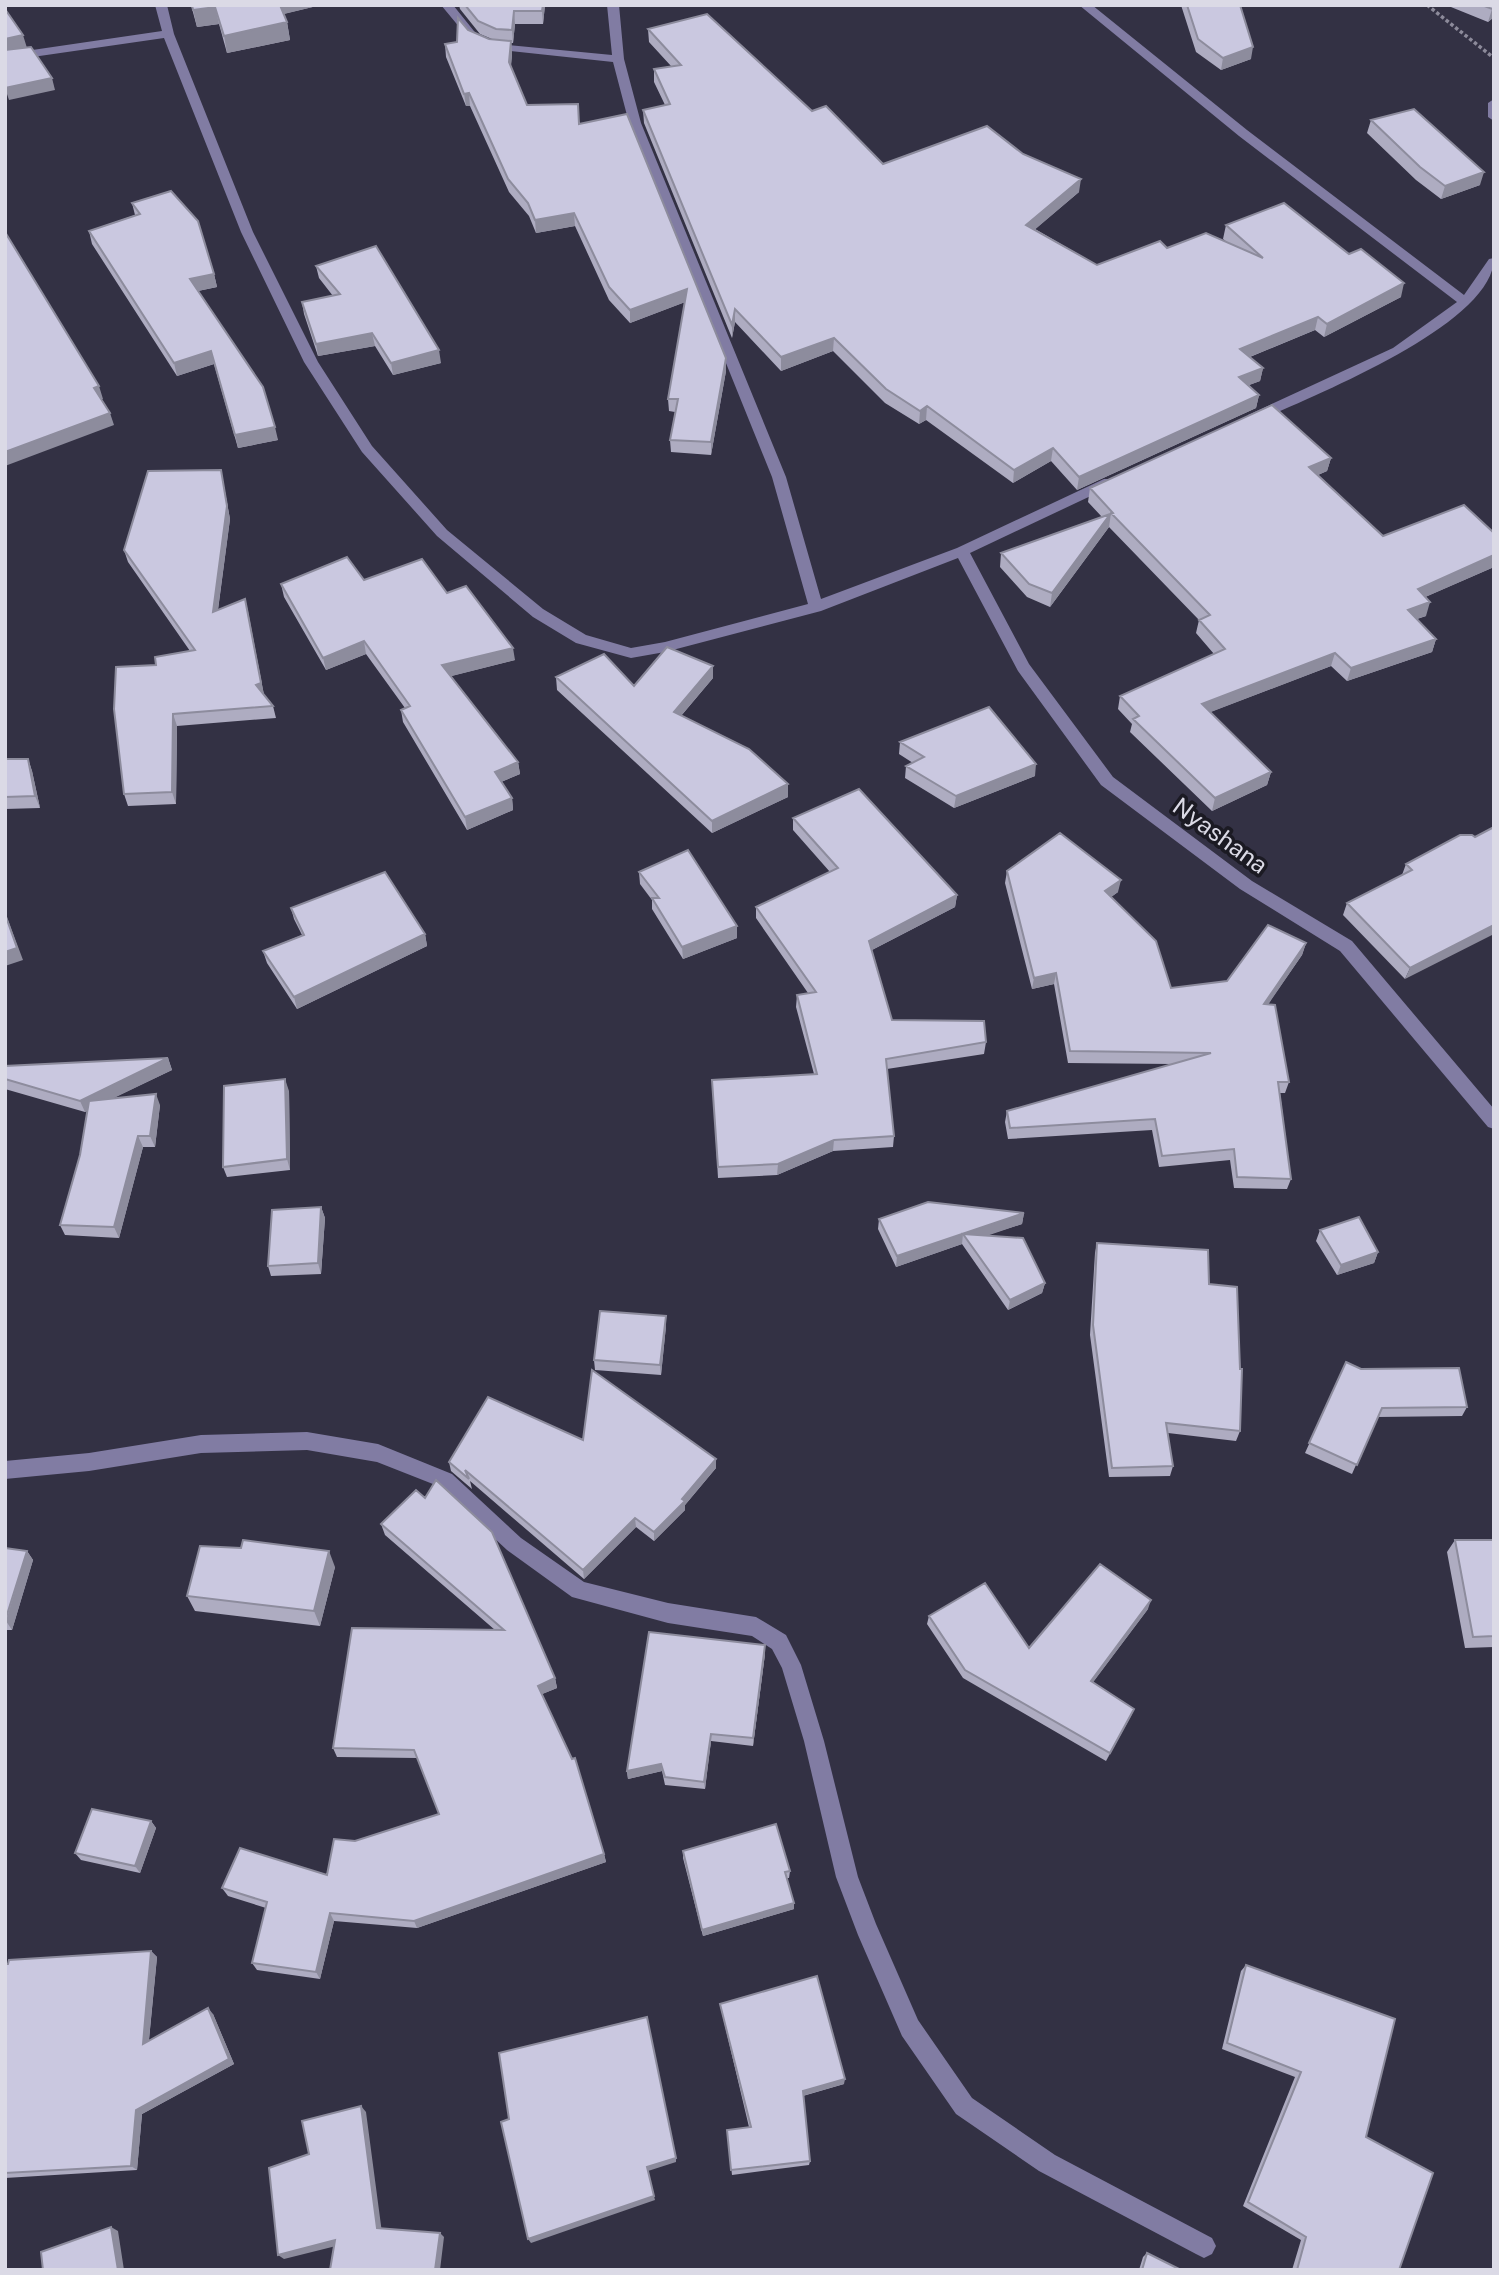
<svg xmlns="http://www.w3.org/2000/svg" width="1499" height="2275" font-family="'Public Sans',sans-serif">
	<style>
		.lines { fill: none; stroke-linecap: round; stroke-linejoin: round }
		.path { stroke: #8c8a9a; stroke-width: 3.5; stroke-dasharray: 3.5 2.5; stroke-linecap: butt }
		.minor { fill: #817ca3; fill-rule: evenodd }
		.wall { fill: #aeacc1 }
		.shaded-wall { fill: #8d8c9d }
		.building { fill: #cac8e0; stroke: #8d8c9d; stroke-width: 2 }
		.labels { text-anchor: middle; stroke-width: 7; stroke-linejoin: round; paint-order: stroke }
		.street-label { font-size: 24px; fill: #dbdae6; stroke: #1b1a23 }
	</style>
	<rect width="100%" height="100%" fill="#333144"/>
	<g class="lines">
		<path class="path" d="M 1427,5 L 1494,58"/>
		<path class="minor" d="M 155,5 L 167,5 L 174,34 L 253,232 L 318,362 L 372,446 L 447,530 L 543,609 L 586,635 L 631,648 L 665,642 L 808,604 L 772,477 L 629,123 L 613,62 L 491,49 L 470,40 L 441,5 L 453,5 L 478,36 L 497,44 L 612,55 L 607,5 L 619,5 L 624,59 L 641,123 L 786,477 L 821,599 L 957,548 L 1104,479 L 1114,479 L 1114,485 L 970,553 L 1029,664 L 1113,777 L 1252,881 L 1352,941 L 1494,1109 L 1494,1129 L 1488,1127 L 1340,951 L 1240,889 L 1101,785 L 1018,671 L 958,558 L 821,611 L 665,652 L 631,658 L 576,643 L 533,617 L 437,536 L 362,452 L 304,362 L 241,232 L 164,38 L 5,61 L 5,54 L 162,31 Z
			M 1079,5 L 1092,5 L 1247,130 L 1464,295 L 1489,259 L 1494,258 C 1494,325 1312,396 1258,421 L 1248,421 L 1248,415 L 1393,348 L 1457,302 L 1239,136 Z
			M 1494,99 L 1494,121 L 1488,117 L 1488,103 Z
			M 307,1432 L 378,1444 L 452,1474 L 521,1538 L 584,1582 L 668,1603 L 756,1617 L 786,1635 L 801,1665 L 824,1741 L 858,1877 L 876,1924 L 918,2020 L 972,2098 L 1055,2155 L 1212,2238 L 1216,2246 L 1212,2254 L 1204,2258 L 1196,2254 L 1039,2171 L 956,2114 L 902,2036 L 858,1935 L 836,1877 L 804,1741 L 782,1668 L 772,1649 L 752,1636 L 668,1623 L 572,1597 L 507,1550 L 438,1486 L 377,1462 L 307,1450 L 201,1453 L 89,1471 L 5,1479 L 5,1461 L 89,1453 L 201,1435 Z"/>
	</g>
	<path class="wall" d="M 191,5 L 321,5 L 283,14 L 287,22 L 290,40 L 227,53 L 219,24 L 197,27 Z
		M 459,5 L 545,5 L 543,24 L 515,24 L 513,43 L 511,43 L 512,54 L 511,66 L 527,105 L 579,124 L 726,358 L 726,371 L 711,455 L 671,452 L 670,440 L 675,412 L 669,411 L 668,399 L 685,302 L 630,323 L 609,300 L 575,226 L 536,233 L 529,216 L 509,192 L 470,106 L 466,106 L 446,57 L 445,44 L 457,42 L 468,30 L 489,39 L 492,39 L 480,34 L 460,9 Z
		M 1181,5 L 1240,5 L 1251,59 L 1221,70 L 1196,52 Z
		M 1446,5 L 1494,5 L 1494,17 L 1488,22 Z
		M 648,29 L 812,111 L 883,164 L 1023,154 L 1079,192 L 1035,229 L 1097,265 L 1167,248 L 1228,243 L 1223,239 L 1226,225 L 1401,297 L 1324,337 L 1315,330 L 1250,357 L 1263,368 L 1260,381 L 1249,385 L 1259,395 L 1256,408 L 1077,490 L 1051,461 L 1013,483 L 926,420 L 919,424 L 885,403 L 833,351 L 781,371 L 735,322 L 732,338 L 644,123 L 643,110 L 665,105 L 654,82 L 654,69 L 671,66 L 649,42 Z
		M 1371,120 L 1480,185 L 1441,199 L 1416,180 L 1367,133 Z
		M 132,203 L 214,274 L 217,287 L 198,291 L 278,440 L 238,448 L 214,364 L 177,376 L 92,244 L 89,231 L 135,215 Z
		M 316,266 L 441,363 L 393,375 L 375,346 L 318,356 L 304,314 L 302,302 L 333,296 L 319,278 Z
		M 1331,458 L 1327,471 L 1318,475 L 1383,536 L 1494,533 L 1494,567 L 1425,597 L 1426,616 L 1417,619 L 1436,639 L 1432,652 L 1347,681 L 1331,666 L 1210,712 L 1271,772 L 1267,785 L 1212,811 L 1130,732 L 1132,724 L 1118,709 L 1120,696 L 1214,654 L 1196,633 L 1199,620 L 1109,527 L 1050,607 L 1027,597 L 1000,567 L 1001,553 L 1102,517 L 1088,502 L 1090,488 Z
		M 221,470 L 230,519 L 218,610 L 245,599 L 264,695 L 273,706 L 276,718 L 177,726 L 176,804 L 128,806 L 124,794 L 156,665 L 190,651 L 128,562 L 124,550 Z
		M 364,580 L 447,593 L 515,660 L 451,676 L 518,762 L 520,774 L 501,782 L 512,798 L 513,810 L 467,830 L 403,722 L 401,710 L 405,708 L 366,654 L 326,670 L 284,597 L 281,584 Z
		M 556,677 L 634,686 L 713,678 L 681,716 L 788,784 L 788,797 L 712,833 L 557,690 Z
		M 900,742 L 1035,776 L 954,808 L 905,778 L 906,766 L 913,763 L 899,754 Z
		M 5,759 L 28,759 L 32,771 L 40,808 L 5,809 Z
		M 793,818 L 957,895 L 955,907 L 872,950 L 892,1020 L 986,1042 L 984,1054 L 887,1069 L 894,1136 L 893,1147 L 833,1151 L 777,1175 L 718,1178 L 713,1091 L 814,1074 L 796,1007 L 797,995 L 808,993 L 756,918 L 756,907 L 830,872 L 793,830 Z
		M 1472,835 L 1405,979 L 1343,915 L 1347,903 L 1402,875 L 1406,864 Z
		M 1007,871 L 1118,892 L 1111,897 L 1171,988 L 1227,981 L 1306,943 L 1302,955 L 1268,1004 L 1289,1082 L 1285,1093 L 1280,1093 L 1291,1179 L 1287,1189 L 1234,1188 L 1230,1160 L 1159,1167 L 1152,1130 L 1008,1139 L 1005,1122 L 1007,1111 L 1173,1064 L 1068,1063 L 1054,984 L 1032,989 L 1005,883 Z
		M 639,872 L 737,938 L 683,959 L 652,909 L 652,900 L 640,884 Z
		M 291,908 L 425,934 L 427,946 L 297,1009 L 267,963 L 263,951 L 302,935 L 294,919 Z
		M 168,1058 L 172,1070 L 113,1098 L 160,1105 L 155,1147 L 143,1147 L 119,1238 L 65,1235 L 60,1225 L 80,1155 L 87,1111 L 85,1112 L 5,1089 L 5,1066 Z
		M 289,1091 L 290,1170 L 227,1177 L 223,1167 Z
		M 321,1207 L 325,1218 L 321,1274 L 271,1276 L 268,1266 Z
		M 1024,1213 L 1022,1224 L 987,1235 L 1045,1283 L 1042,1293 L 1008,1310 L 962,1244 L 896,1267 L 878,1229 L 879,1219 Z
		M 1320,1230 L 1378,1252 L 1374,1263 L 1337,1275 L 1316,1241 Z
		M 1097,1243 L 1209,1284 L 1240,1431 L 1236,1441 L 1168,1433 L 1173,1466 L 1170,1476 L 1109,1477 L 1090,1335 L 1095,1253 Z
		M 666,1326 L 661,1375 L 595,1370 L 594,1360 Z
		M 1346,1362 L 1361,1369 L 1467,1407 L 1462,1416 L 1377,1417 L 1352,1474 L 1305,1453 Z
		M 583,1440 L 716,1468 L 685,1505 L 685,1510 L 654,1541 L 636,1527 L 584,1579 L 470,1481 L 472,1489 L 451,1471 L 449,1462 Z
		M 416,1490 L 555,1678 L 557,1688 L 542,1694 L 604,1854 L 606,1862 L 417,1928 L 334,1921 L 320,1979 L 257,1970 L 252,1963 L 266,1908 L 228,1896 L 222,1888 L 327,1875 L 355,1841 L 439,1814 L 417,1758 L 337,1757 L 333,1748 L 495,1630 L 385,1535 L 381,1524 Z
		M 1455,1540 L 1494,1540 L 1494,1647 L 1465,1648 L 1447,1552 Z
		M 5,1548 L 27,1551 L 33,1560 L 12,1630 L 5,1630 Z
		M 335,1567 L 320,1626 L 195,1611 L 187,1596 Z
		M 1148,1609 L 1093,1682 L 1134,1709 L 1106,1761 L 963,1678 L 927,1624 L 929,1616 L 1029,1648 Z
		M 765,1654 L 753,1746 L 711,1741 L 705,1789 L 665,1785 L 662,1771 L 628,1779 L 627,1771 Z
		M 151,1821 L 156,1828 L 140,1873 L 81,1860 L 75,1853 Z
		M 683,1851 L 790,1871 L 789,1878 L 787,1878 L 794,1903 L 794,1909 L 703,1936 L 683,1858 Z
		M 151,1951 L 157,1957 L 149,2040 L 213,2014 L 234,2064 L 142,2114 L 137,2170 L 5,2178 L 5,1964 Z
		M 1246,1965 L 1366,2137 L 1399,2270 L 1292,2270 L 1301,2240 L 1243,2206 L 1295,2077 L 1222,2049 L 1241,1971 Z
		M 720,2004 L 844,2084 L 803,2096 L 810,2161 L 809,2165 L 732,2175 L 727,2130 L 749,2127 L 721,2009 Z
		M 1147,2253 L 1181,2270 L 1139,2270 L 1143,2257 Z"/>
	<path class="shaded-wall" d="M 278,5 L 321,5 L 280,15 Z
		M 543,5 L 545,5 L 543,24 L 542,11 Z
		M 215,7 L 219,24 L 197,27 L 193,10 Z
		M 1494,8 L 1494,17 L 1488,22 L 1492,9 Z
		M 514,11 L 515,24 L 513,43 L 512,30 Z
		M 287,22 L 290,40 L 227,53 L 224,36 Z
		M 23,35 L 27,48 L 5,52 L 5,39 Z
		M 511,41 L 512,54 L 510,74 L 509,62 Z
		M 1253,47 L 1251,59 L 1221,70 L 1223,58 Z
		M 52,78 L 55,90 L 9,100 L 5,88 Z
		M 469,93 L 470,106 L 466,106 L 464,94 Z
		M 1484,172 L 1480,185 L 1441,199 L 1445,186 Z
		M 1081,179 L 1079,192 L 1025,238 L 1026,225 Z
		M 574,213 L 575,226 L 536,233 L 535,220 Z
		M 214,274 L 217,287 L 193,292 L 190,279 Z
		M 1404,283 L 1401,297 L 1324,337 L 1327,324 Z
		M 687,289 L 688,301 L 630,323 L 630,310 Z
		M 735,309 L 735,322 L 732,338 L 732,325 Z
		M 1318,317 L 1315,330 L 1237,362 L 1240,349 Z
		M 372,333 L 375,346 L 318,356 L 316,344 Z
		M 834,338 L 833,351 L 781,371 L 781,357 Z
		M 439,350 L 441,363 L 393,375 L 391,363 Z
		M 211,351 L 214,364 L 177,376 L 174,363 Z
		M 726,358 L 726,371 L 711,455 L 711,442 Z
		M 1263,368 L 1260,381 L 1236,390 L 1239,377 Z
		M 99,386 L 103,399 L 97,400 L 94,388 Z
		M 1259,395 L 1256,408 L 1077,490 L 1079,477 Z
		M 927,406 L 926,420 L 919,424 L 920,411 Z
		M 110,413 L 114,425 L 5,466 L 5,452 Z
		M 275,427 L 278,440 L 238,448 L 235,435 Z
		M 1053,448 L 1051,461 L 1013,483 L 1014,470 Z
		M 1331,458 L 1327,471 L 1306,480 L 1309,467 Z
		M 221,470 L 230,519 L 216,624 L 213,612 Z
		M 1111,513 L 1109,527 L 1050,607 L 1052,593 Z
		M 1494,555 L 1494,567 L 1414,602 L 1418,589 Z
		M 245,599 L 248,611 L 264,695 L 256,685 Z
		M 1430,602 L 1426,616 L 1404,623 L 1408,610 Z
		M 1436,639 L 1432,652 L 1347,681 L 1351,668 Z
		M 364,641 L 366,654 L 326,670 L 323,658 Z
		M 513,648 L 515,660 L 444,678 L 442,665 Z
		M 1335,653 L 1331,666 L 1198,717 L 1202,704 Z
		M 713,666 L 713,678 L 674,724 L 674,712 Z
		M 173,714 L 177,726 L 176,804 L 172,792 Z
		M 28,759 L 32,771 L 40,808 L 35,796 Z
		M 518,762 L 520,774 L 496,784 L 495,772 Z
		M 1036,764 L 1035,776 L 954,808 L 956,796 Z
		M 1271,772 L 1267,785 L 1212,811 L 1215,798 Z
		M 788,784 L 788,797 L 712,833 L 712,821 Z
		M 512,798 L 513,810 L 467,830 L 465,817 Z
		M 1121,880 L 1118,892 L 1103,903 L 1105,891 Z
		M 957,895 L 955,907 L 868,952 L 869,941 Z
		M 5,912 L 23,960 L 5,966 Z
		M 1494,925 L 1494,934 L 1405,979 L 1410,968 Z
		M 737,926 L 737,938 L 683,959 L 682,947 Z
		M 425,934 L 427,946 L 297,1009 L 294,997 Z
		M 1306,943 L 1302,955 L 1261,1015 L 1264,1004 Z
		M 1056,973 L 1054,984 L 1032,989 L 1034,978 Z
		M 168,1058 L 172,1070 L 85,1112 L 80,1101 Z
		M 285,1079 L 289,1091 L 290,1170 L 287,1159 Z
		M 156,1094 L 160,1105 L 155,1147 L 150,1136 Z
		M 138,1136 L 143,1147 L 119,1238 L 114,1227 Z
		M 834,1140 L 833,1151 L 777,1175 L 778,1164 Z
		M 321,1207 L 325,1218 L 321,1274 L 318,1263 Z
		M 1024,1213 L 1022,1224 L 969,1242 L 963,1234 L 962,1244 L 896,1267 L 897,1256 Z
		M 1378,1252 L 1374,1263 L 1337,1275 L 1341,1265 Z
		M 1045,1283 L 1042,1293 L 1008,1310 L 1010,1300 Z
		M 666,1316 L 666,1326 L 661,1375 L 660,1365 Z
		M 716,1459 L 716,1468 L 685,1505 L 685,1510 L 654,1541 L 654,1532 Z
		M 635,1518 L 636,1527 L 584,1579 L 583,1570 Z
		M 27,1551 L 33,1560 L 12,1630 L 6,1621 Z
		M 329,1551 L 335,1567 L 320,1626 L 314,1611 Z
		M 1151,1600 L 1148,1609 L 1088,1689 L 1091,1681 Z
		M 765,1645 L 765,1654 L 753,1746 L 753,1738 Z
		M 555,1678 L 557,1688 L 540,1695 L 538,1686 Z
		M 1134,1709 L 1131,1716 L 1106,1761 L 1110,1753 Z
		M 711,1734 L 711,1741 L 705,1789 L 704,1782 Z
		M 661,1764 L 662,1771 L 628,1779 L 627,1771 Z
		M 151,1821 L 156,1828 L 140,1873 L 135,1866 Z
		M 604,1854 L 606,1862 L 417,1928 L 414,1921 Z
		M 794,1903 L 794,1909 L 703,1936 L 702,1930 Z
		M 330,1913 L 334,1921 L 320,1979 L 316,1972 Z
		M 151,1951 L 157,1957 L 148,2049 L 143,2044 Z
		M 208,2008 L 213,2014 L 234,2064 L 142,2114 L 137,2170 L 131,2166 L 136,2110 Z
		M 845,2079 L 844,2084 L 802,2096 L 803,2091 Z
		M 361,2106 L 366,2112 L 382,2233 L 377,2228 Z
		M 676,2158 L 676,2162 L 648,2171 L 647,2167 Z
		M 654,2196 L 655,2200 L 531,2243 L 528,2239 Z
		M 111,2227 L 118,2231 L 124,2270 L 118,2270 Z
		M 440,2233 L 444,2237 L 440,2270 L 435,2270 Z
		M 335,2240 L 340,2245 L 284,2259 L 278,2255 Z"/>
	<path class="building" d="M 192,5 L 280,5 L 287,22 L 224,36 L 215,7 L 193,10 Z
		M 465,5 L 543,5 L 542,11 L 514,11 L 512,30 L 496,29 L 478,21 Z
		M 1187,5 L 1240,5 L 1253,47 L 1223,58 L 1198,39 Z
		M 1482,5 L 1494,5 L 1494,8 L 1492,9 Z
		M 5,9 L 23,35 L 5,39 Z
		M 707,14 L 812,111 L 826,106 L 883,164 L 987,126 L 1023,154 L 1081,179 L 1026,225 L 1097,265 L 1160,241 L 1167,248 L 1206,233 L 1263,258 L 1226,225 L 1284,203 L 1349,254 L 1361,249 L 1404,283 L 1327,324 L 1318,317 L 1240,349 L 1263,368 L 1239,377 L 1259,395 L 1079,477 L 1053,448 L 1014,470 L 927,406 L 920,411 L 886,389 L 834,338 L 781,357 L 735,309 L 732,325 L 643,110 L 670,104 L 654,69 L 681,65 L 648,29 Z
		M 458,18 L 468,30 L 489,39 L 511,41 L 509,62 L 527,105 L 578,104 L 579,124 L 627,114 L 726,358 L 711,442 L 670,440 L 678,399 L 668,399 L 687,289 L 630,310 L 609,287 L 574,213 L 535,220 L 528,203 L 508,179 L 469,93 L 464,94 L 445,44 L 457,42 Z
		M 31,47 L 52,78 L 5,88 L 5,50 Z
		M 1414,109 L 1484,172 L 1445,186 L 1420,167 L 1371,120 Z
		M 171,191 L 198,221 L 214,274 L 190,279 L 263,387 L 275,427 L 235,435 L 211,351 L 174,363 L 89,231 L 140,214 L 132,203 Z
		M 5,232 L 99,386 L 94,388 L 110,413 L 5,452 Z
		M 376,246 L 439,350 L 391,363 L 372,333 L 316,344 L 302,302 L 340,294 L 316,266 Z
		M 1272,405 L 1331,458 L 1309,467 L 1383,536 L 1464,505 L 1494,533 L 1494,555 L 1418,589 L 1430,602 L 1408,610 L 1436,639 L 1351,668 L 1335,653 L 1202,704 L 1271,772 L 1215,798 L 1133,719 L 1139,716 L 1120,696 L 1225,649 L 1199,620 L 1210,615 L 1111,513 L 1052,593 L 1029,584 L 1001,553 L 1113,513 L 1090,488 Z
		M 221,470 L 227,506 L 213,612 L 245,599 L 261,683 L 256,685 L 273,706 L 173,714 L 172,792 L 124,794 L 114,709 L 116,667 L 156,665 L 155,657 L 195,650 L 124,550 L 148,471 Z
		M 347,557 L 364,580 L 422,559 L 447,593 L 466,586 L 513,648 L 442,665 L 518,762 L 495,772 L 512,798 L 465,817 L 401,710 L 410,706 L 364,641 L 323,658 L 281,584 Z
		M 667,647 L 713,666 L 674,712 L 749,749 L 788,784 L 712,821 L 556,677 L 604,654 L 634,686 Z
		M 989,707 L 1036,764 L 956,796 L 906,766 L 924,757 L 900,742 Z
		M 5,759 L 28,759 L 35,796 L 5,797 Z
		M 859,789 L 957,895 L 869,941 L 892,1020 L 984,1021 L 986,1042 L 886,1059 L 894,1136 L 834,1140 L 778,1164 L 718,1167 L 712,1080 L 817,1074 L 797,995 L 816,992 L 756,907 L 838,868 L 793,818 Z
		M 1494,827 L 1494,925 L 1410,968 L 1347,903 L 1412,870 L 1406,864 L 1460,835 L 1472,835 L 1475,837 Z
		M 1060,833 L 1121,880 L 1105,891 L 1156,941 L 1171,988 L 1227,981 L 1268,925 L 1306,943 L 1264,1004 L 1275,1005 L 1289,1082 L 1278,1082 L 1291,1179 L 1237,1177 L 1234,1149 L 1162,1156 L 1155,1119 L 1010,1128 L 1007,1111 L 1211,1053 L 1070,1051 L 1056,973 L 1034,978 L 1007,871 Z
		M 688,850 L 737,926 L 682,947 L 652,898 L 659,898 L 639,872 Z
		M 385,872 L 425,934 L 294,997 L 263,951 L 304,935 L 291,908 Z
		M 5,914 L 17,948 L 5,952 Z
		M 168,1058 L 80,1101 L 5,1079 L 5,1066 Z
		M 285,1079 L 287,1159 L 223,1167 L 224,1086 Z
		M 156,1094 L 150,1136 L 138,1136 L 114,1227 L 60,1225 L 80,1155 L 89,1101 Z
		M 928,1202 L 1024,1213 L 897,1256 L 879,1219 Z
		M 321,1207 L 318,1263 L 268,1266 L 272,1210 Z
		M 1359,1217 L 1378,1252 L 1341,1265 L 1320,1230 Z
		M 963,1234 L 1023,1238 L 1045,1283 L 1010,1300 Z
		M 1097,1243 L 1208,1250 L 1209,1284 L 1237,1287 L 1240,1369 L 1242,1369 L 1240,1431 L 1166,1423 L 1173,1466 L 1112,1468 L 1093,1325 Z
		M 600,1311 L 666,1316 L 660,1365 L 594,1360 Z
		M 1346,1362 L 1361,1369 L 1459,1368 L 1467,1407 L 1382,1408 L 1357,1465 L 1309,1443 Z
		M 592,1370 L 716,1459 L 682,1499 L 685,1501 L 654,1532 L 635,1518 L 583,1570 L 465,1470 L 469,1479 L 449,1462 L 488,1397 L 583,1440 Z
		M 436,1480 L 492,1532 L 555,1678 L 538,1686 L 572,1759 L 575,1758 L 604,1854 L 414,1921 L 330,1913 L 316,1972 L 252,1963 L 267,1902 L 222,1888 L 240,1848 L 327,1875 L 334,1839 L 355,1841 L 439,1814 L 414,1750 L 333,1748 L 352,1628 L 504,1630 L 381,1524 L 416,1490 L 425,1498 Z
		M 243,1540 L 329,1551 L 314,1611 L 187,1596 L 200,1546 L 241,1548 Z
		M 1455,1540 L 1494,1540 L 1494,1636 L 1473,1637 Z
		M 5,1548 L 27,1551 L 5,1621 Z
		M 1100,1564 L 1151,1600 L 1091,1681 L 1134,1709 L 1110,1753 L 965,1670 L 929,1616 L 985,1583 L 1029,1648 Z
		M 649,1632 L 765,1645 L 753,1738 L 711,1734 L 704,1782 L 665,1777 L 661,1764 L 627,1771 Z
		M 92,1809 L 151,1821 L 135,1866 L 75,1853 Z
		M 776,1824 L 790,1871 L 785,1872 L 794,1903 L 702,1930 L 683,1851 Z
		M 151,1951 L 143,2044 L 208,2008 L 229,2059 L 136,2110 L 131,2166 L 5,2173 L 5,1964 L 8,1964 L 9,1960 Z
		M 1246,1965 L 1395,2019 L 1366,2137 L 1433,2173 L 1399,2270 L 1297,2270 L 1306,2237 L 1248,2202 L 1301,2072 L 1227,2043 Z
		M 817,1976 L 845,2079 L 803,2091 L 810,2161 L 731,2170 L 727,2130 L 751,2127 L 720,2004 Z
		M 647,2017 L 676,2158 L 647,2167 L 654,2196 L 528,2239 L 501,2122 L 509,2119 L 499,2053 Z
		M 361,2106 L 377,2228 L 440,2233 L 435,2270 L 330,2270 L 335,2240 L 278,2255 L 269,2168 L 309,2154 L 302,2121 Z
		M 111,2227 L 118,2270 L 43,2270 L 41,2252 Z
		M 1147,2253 L 1181,2270 L 1142,2270 Z"/>
	<g class="labels">
		<g class="street-label">
			<text transform="translate(1220 836) rotate(36)" y="8">Nyashana</text>
		</g>
	</g>
	<rect width="1499" height="2275" fill="none" stroke="#dbdae6" stroke-width="14"/>
</svg>
